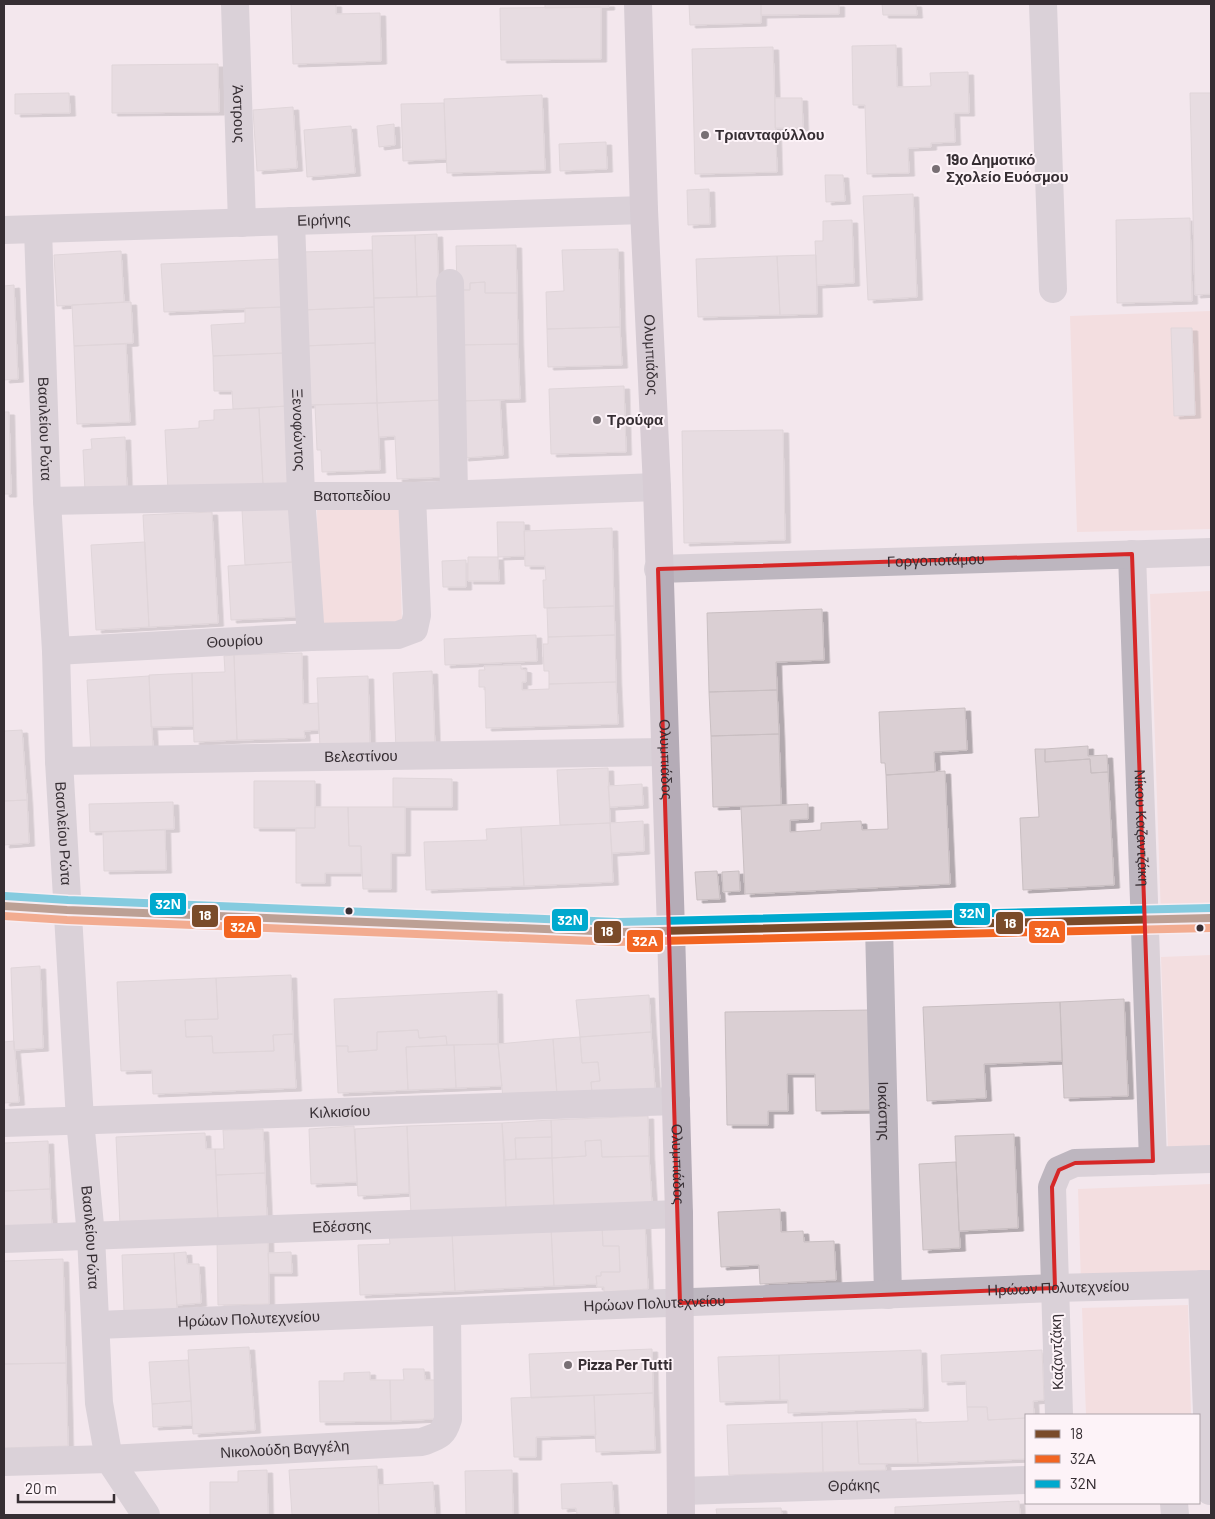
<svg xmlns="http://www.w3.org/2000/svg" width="1215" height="1519" font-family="Barlow,sans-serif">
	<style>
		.green { fill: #f4d3d0 }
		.building { fill: #dacfd3; stroke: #c9bfc2; filter: url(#shadow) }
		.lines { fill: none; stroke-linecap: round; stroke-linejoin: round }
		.street { stroke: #bdb6bf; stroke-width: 28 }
		.secondary { stroke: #b5acb7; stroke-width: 28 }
		.bus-1-casing { stroke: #fdf3f8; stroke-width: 11 }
		.bus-2-casing { stroke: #fdf3f8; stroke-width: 11 }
		.bus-3-casing { stroke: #fdf3f8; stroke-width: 11 }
		.bus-1 { stroke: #7a4b2a; stroke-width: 8 }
		.bus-2 { stroke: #f26522; stroke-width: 8 }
		.bus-3 { stroke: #00a9ce; stroke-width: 8 }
		.marked { fill: none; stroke: #d62828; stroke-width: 4; stroke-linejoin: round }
		.poi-dot { fill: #786f74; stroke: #fdf3f8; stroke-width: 2 }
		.bus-dot { fill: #362e33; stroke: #fdf3f8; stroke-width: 2 }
		.labels { text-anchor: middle; stroke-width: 4; stroke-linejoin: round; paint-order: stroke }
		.street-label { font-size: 15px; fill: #362e33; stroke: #fdf3f8 }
		.poi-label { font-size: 15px; font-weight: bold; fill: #362e33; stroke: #fdf3f8; text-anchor: start }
		.line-badge { stroke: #fdf3f8; stroke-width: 2 }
		.badge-label { font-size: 14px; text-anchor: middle; font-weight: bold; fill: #fff }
	</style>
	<defs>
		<filter id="shadow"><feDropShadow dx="5.5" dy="3" stdDeviation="0" flood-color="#0004"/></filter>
	</defs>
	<rect width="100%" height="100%" fill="#f3e7ed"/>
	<path class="green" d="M 1211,311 L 1211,529 L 1077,532 L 1070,316 Z
		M 399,507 L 402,626 L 319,629 L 317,510 Z
		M 1211,591 L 1211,915 L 1161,916 L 1150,594 Z
		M 1211,955 L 1211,1146 L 1168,1148 L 1161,957 Z
		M 1211,1184 L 1211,1278 L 1081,1283 L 1078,1189 Z
		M 1188,1305 L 1191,1415 L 1086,1415 L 1082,1308 Z"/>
	<path class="building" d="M 291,4 L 336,4 L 336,14 L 380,13 L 381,61 L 293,64 Z
		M 545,4 L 609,4 L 609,7 L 545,8 Z
		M 689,4 L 761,4 L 761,23 L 690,25 Z
		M 761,4 L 839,4 L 839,14 L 761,15 Z
		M 882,4 L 916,4 L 917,15 L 883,15 Z
		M 601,7 L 601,59 L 501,60 L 500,8 Z
		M 896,45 L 897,87 L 931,86 L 930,73 L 968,72 L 969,113 L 954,113 L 955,142 L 931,143 L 931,147 L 908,148 L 909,173 L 867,174 L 865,105 L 853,105 L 852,46 Z
		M 773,47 L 777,172 L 695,174 L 692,49 Z
		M 218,64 L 219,112 L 112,113 L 112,65 Z
		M 69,93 L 70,113 L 15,114 L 15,94 Z
		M 1190,93 L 1211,93 L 1211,294 L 1195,295 Z
		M 542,95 L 545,170 L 447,173 L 444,99 Z
		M 775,98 L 802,98 L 803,128 L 775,128 Z
		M 444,103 L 446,159 L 403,161 L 401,104 Z
		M 293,107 L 297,168 L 257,171 L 253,110 Z
		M 394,124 L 395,145 L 379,147 L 377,126 Z
		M 351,126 L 355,173 L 307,177 L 304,130 Z
		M 606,142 L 607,169 L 560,171 L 559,144 Z
		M 825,175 L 843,175 L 845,201 L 826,202 Z
		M 709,189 L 710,224 L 688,225 L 687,190 Z
		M 913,194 L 917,297 L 868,300 L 863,196 Z
		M 1190,218 L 1192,301 L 1117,303 L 1116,220 Z
		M 852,220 L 854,283 L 817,285 L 815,241 L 823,241 L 823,221 Z
		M 437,234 L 439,296 L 417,297 L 415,235 Z
		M 415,235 L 417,297 L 374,298 L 372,236 Z
		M 516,245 L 517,293 L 485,293 L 485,282 L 470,283 L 470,290 L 457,290 L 456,246 Z
		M 618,249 L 620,327 L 547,329 L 546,292 L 564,291 L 562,250 Z
		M 372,250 L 374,307 L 303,310 L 301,252 Z
		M 121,251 L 124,302 L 57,306 L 54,255 Z
		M 816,255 L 817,314 L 780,315 L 777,256 Z
		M 777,256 L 780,315 L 698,317 L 696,259 Z
		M 281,259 L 283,307 L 164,312 L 161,264 Z
		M 485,282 L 485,293 L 517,293 L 518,344 L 458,345 L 457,290 L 470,290 L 470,283 Z
		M 14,285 L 18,379 L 4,380 L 4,286 Z
		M 439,296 L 443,400 L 377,403 L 374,298 Z
		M 131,302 L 133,343 L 74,346 L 72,305 Z
		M 283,307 L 285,353 L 213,356 L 211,325 L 245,323 L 245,308 Z
		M 374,307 L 375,343 L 304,346 L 303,310 Z
		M 620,327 L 622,365 L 548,367 L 547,329 Z
		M 1171,328 L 1192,328 L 1195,415 L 1174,416 Z
		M 375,343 L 377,403 L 306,405 L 304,346 Z
		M 126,344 L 130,422 L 77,424 L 74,346 Z
		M 518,344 L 520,399 L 460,401 L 458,345 Z
		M 285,353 L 287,406 L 233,409 L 232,391 L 214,391 L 213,356 Z
		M 624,386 L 626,452 L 551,454 L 549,389 Z
		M 443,400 L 445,477 L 397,479 L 395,436 L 379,437 L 377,403 Z
		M 500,400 L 503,455 L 463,458 L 460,401 Z
		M 377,403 L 380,470 L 322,472 L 321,450 L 317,450 L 315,405 Z
		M 287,406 L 291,484 L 263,485 L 259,408 Z
		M 259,408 L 263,485 L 168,490 L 165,430 L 199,428 L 199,421 L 214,420 L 214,410 Z
		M 4,412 L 9,412 L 11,494 L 4,494 Z
		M 783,430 L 785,540 L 684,543 L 682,431 Z
		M 125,437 L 127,490 L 85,491 L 83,450 L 92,449 L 91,439 Z
		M 290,507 L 293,562 L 245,565 L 242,510 Z
		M 212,512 L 218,623 L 149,627 L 143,515 Z
		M 497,522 L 524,522 L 525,556 L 498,557 Z
		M 612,528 L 614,606 L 544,608 L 543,580 L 546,580 L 545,566 L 525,566 L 524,531 Z
		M 145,542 L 149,627 L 96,630 L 91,545 Z
		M 468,557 L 498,557 L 499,581 L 468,581 Z
		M 466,560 L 466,587 L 443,587 L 442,561 Z
		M 293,562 L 296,617 L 231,620 L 228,566 Z
		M 614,606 L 615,635 L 548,637 L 547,608 Z
		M 822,609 L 824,660 L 776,662 L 777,690 L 709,692 L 707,613 Z
		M 536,635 L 537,661 L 445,665 L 444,639 Z
		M 615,635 L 616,682 L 549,684 L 549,671 L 544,671 L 543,644 L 548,644 L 548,637 Z
		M 302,653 L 303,704 L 318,703 L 319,730 L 304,731 L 305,738 L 237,740 L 234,655 Z
		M 234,655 L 237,740 L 194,742 L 192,673 L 225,672 L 224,656 Z
		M 521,665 L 521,669 L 526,670 L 526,682 L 522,682 L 522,690 L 549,689 L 549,684 L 616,682 L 618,724 L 486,728 L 485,687 L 479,687 L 479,670 L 485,670 L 484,666 Z
		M 432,671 L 435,748 L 396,750 L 393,673 Z
		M 192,673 L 193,726 L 151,727 L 149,675 Z
		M 149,676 L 153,749 L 91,753 L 87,680 Z
		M 368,676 L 370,747 L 320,748 L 317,678 Z
		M 777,690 L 779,734 L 711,736 L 709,692 Z
		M 965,708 L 967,750 L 934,752 L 935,772 L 886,775 L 885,763 L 881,763 L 879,712 Z
		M 22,730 L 27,800 L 4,801 L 4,731 Z
		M 779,734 L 781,805 L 713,807 L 711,736 Z
		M 1088,746 L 1088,756 L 1107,755 L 1108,772 L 1091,773 L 1090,759 L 1045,762 L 1045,749 Z
		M 1035,749 L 1045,749 L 1045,762 L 1090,759 L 1091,773 L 1108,772 L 1114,885 L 1023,890 L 1020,818 L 1039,817 Z
		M 608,768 L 610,823 L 560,825 L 557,770 Z
		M 945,771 L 950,884 L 745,894 L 741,807 L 808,804 L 808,819 L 790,820 L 790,832 L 821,830 L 821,823 L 861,821 L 862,830 L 888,829 L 886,775 Z
		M 393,778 L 452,779 L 452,807 L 393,807 Z
		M 254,781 L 315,781 L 315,828 L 254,828 Z
		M 642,784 L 643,805 L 610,807 L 608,786 Z
		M 27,800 L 29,843 L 4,845 L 4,801 Z
		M 173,802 L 174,829 L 90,832 L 89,804 Z
		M 315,807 L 348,807 L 349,846 L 361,846 L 361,873 L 325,873 L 325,883 L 296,883 L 296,828 L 315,828 Z
		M 348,807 L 405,807 L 405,853 L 391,853 L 391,889 L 363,889 L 361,846 L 349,846 Z
		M 643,821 L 644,851 L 612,853 L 610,823 Z
		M 610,823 L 613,882 L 524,886 L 521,827 Z
		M 521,827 L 524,886 L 426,890 L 424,842 L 487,840 L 486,829 Z
		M 165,830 L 166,870 L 104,871 L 103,832 Z
		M 717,871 L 720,899 L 697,900 L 695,872 Z
		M 739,871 L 740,891 L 723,892 L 722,872 Z
		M 40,966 L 43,1048 L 14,1050 L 11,968 Z
		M 291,975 L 293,1034 L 273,1035 L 274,1051 L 213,1053 L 212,1036 L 186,1037 L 185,1020 L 218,1019 L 216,978 Z
		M 216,978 L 218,1019 L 185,1020 L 186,1037 L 212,1036 L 213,1053 L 274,1051 L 273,1035 L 293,1034 L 296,1088 L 153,1094 L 152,1070 L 121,1071 L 117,982 Z
		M 497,991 L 498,1044 L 447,1045 L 446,1036 L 419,1038 L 418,1030 L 377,1032 L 377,1050 L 348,1052 L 348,1046 L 336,1046 L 334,999 Z
		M 649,995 L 651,1032 L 580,1037 L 576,1000 Z
		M 1124,999 L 1128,1096 L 1064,1098 L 1060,1002 Z
		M 1060,1002 L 1062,1061 L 984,1064 L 986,1098 L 927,1101 L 923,1007 Z
		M 871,1010 L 872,1110 L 816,1111 L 815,1074 L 787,1074 L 788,1111 L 768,1111 L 768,1125 L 727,1125 L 725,1012 Z
		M 418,1030 L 419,1038 L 446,1036 L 447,1045 L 406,1047 L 408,1090 L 338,1093 L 336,1046 L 348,1046 L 348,1052 L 377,1050 L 377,1032 Z
		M 651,1032 L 655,1089 L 592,1093 L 591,1082 L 600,1081 L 598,1062 L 582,1063 L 580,1037 Z
		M 580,1037 L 582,1063 L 598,1062 L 600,1081 L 591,1082 L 592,1093 L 557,1095 L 553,1039 Z
		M 553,1039 L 557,1095 L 503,1099 L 498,1044 Z
		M 14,1041 L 19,1102 L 4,1103 L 4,1042 Z
		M 498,1044 L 502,1086 L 456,1088 L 454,1045 Z
		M 454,1045 L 456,1088 L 408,1090 L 406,1047 Z
		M 648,1116 L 649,1156 L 602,1157 L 601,1140 L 585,1141 L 586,1156 L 552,1158 L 551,1120 Z
		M 551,1120 L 552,1137 L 515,1138 L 516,1159 L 505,1160 L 502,1123 Z
		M 502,1123 L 506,1211 L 411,1215 L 407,1126 Z
		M 354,1126 L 357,1182 L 311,1184 L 309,1129 Z
		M 407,1126 L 409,1193 L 358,1196 L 355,1129 Z
		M 263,1129 L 265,1173 L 216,1175 L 215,1149 L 224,1149 L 223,1130 Z
		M 205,1133 L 206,1149 L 215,1149 L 218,1220 L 120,1225 L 116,1137 Z
		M 1014,1134 L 1018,1228 L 959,1231 L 955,1136 Z
		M 552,1137 L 552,1158 L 516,1159 L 515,1138 Z
		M 601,1140 L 602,1157 L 649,1156 L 652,1205 L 554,1209 L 552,1158 L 586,1156 L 585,1141 Z
		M 48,1141 L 50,1189 L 4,1191 L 4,1143 Z
		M 552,1158 L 554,1209 L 506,1211 L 505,1160 Z
		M 956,1162 L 960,1248 L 923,1250 L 919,1164 Z
		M 265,1173 L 267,1218 L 218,1220 L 216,1175 Z
		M 50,1189 L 52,1229 L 4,1231 L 4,1191 Z
		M 780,1209 L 781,1232 L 803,1231 L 804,1242 L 834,1241 L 836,1280 L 760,1284 L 759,1265 L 721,1267 L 718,1212 Z
		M 645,1223 L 648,1289 L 604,1292 L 604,1287 L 597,1287 L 596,1276 L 601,1276 L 601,1272 L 620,1272 L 619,1246 L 603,1246 L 602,1225 Z
		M 602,1225 L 603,1246 L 619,1246 L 620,1272 L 601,1272 L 601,1276 L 596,1276 L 597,1284 L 554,1286 L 551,1227 Z
		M 551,1227 L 554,1286 L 455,1291 L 452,1232 Z
		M 452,1232 L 455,1291 L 360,1295 L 358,1245 L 390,1244 L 389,1235 Z
		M 268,1236 L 269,1304 L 218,1305 L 217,1237 Z
		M 186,1252 L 187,1264 L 199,1264 L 201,1303 L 177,1305 L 174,1253 Z
		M 291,1252 L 292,1273 L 269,1273 L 268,1253 Z
		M 174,1253 L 177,1309 L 124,1311 L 122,1255 Z
		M 63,1259 L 66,1363 L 4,1364 L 4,1261 Z
		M 249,1347 L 255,1430 L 193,1434 L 188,1350 Z
		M 652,1349 L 653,1393 L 531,1398 L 529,1354 Z
		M 921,1350 L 923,1408 L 788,1413 L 788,1400 L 780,1400 L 779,1355 Z
		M 1042,1350 L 1044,1400 L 1033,1401 L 1034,1415 L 1026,1415 L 1026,1418 L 988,1420 L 987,1407 L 967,1407 L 966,1381 L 942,1382 L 941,1355 Z
		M 779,1355 L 780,1400 L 720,1402 L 718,1357 Z
		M 188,1360 L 191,1401 L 152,1404 L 149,1362 Z
		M 66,1363 L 68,1446 L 4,1448 L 4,1364 Z
		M 403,1369 L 424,1369 L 425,1380 L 435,1380 L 436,1419 L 391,1421 L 390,1380 L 404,1380 Z
		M 370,1372 L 370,1380 L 390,1380 L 391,1421 L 320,1422 L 319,1381 L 344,1381 L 344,1373 Z
		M 653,1393 L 655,1450 L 596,1452 L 594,1395 Z
		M 594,1395 L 596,1435 L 536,1437 L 536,1457 L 514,1457 L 511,1398 Z
		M 191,1401 L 192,1425 L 153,1427 L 152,1404 Z
		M 967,1407 L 987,1407 L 988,1420 L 1026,1418 L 1026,1459 L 918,1463 L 916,1423 L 968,1421 Z
		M 916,1419 L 918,1463 L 859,1464 L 857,1421 Z
		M 857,1421 L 859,1464 L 885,1464 L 886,1470 L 823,1472 L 822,1422 Z
		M 822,1422 L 823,1472 L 729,1475 L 727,1425 Z
		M 377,1466 L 379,1515 L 292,1515 L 289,1470 Z
		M 267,1470 L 268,1515 L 210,1515 L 210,1482 L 238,1482 L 238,1471 Z
		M 512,1470 L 513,1515 L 466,1515 L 465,1471 Z
		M 433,1482 L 435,1515 L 379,1515 L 378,1485 Z
		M 612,1482 L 614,1515 L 551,1515 L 577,1514 L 576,1508 L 562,1509 L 561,1484 Z
		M 1019,1501 L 1020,1515 L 895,1515 L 895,1507 Z
		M 781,1508 L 782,1515 L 717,1515 L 716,1509 Z"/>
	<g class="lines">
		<g class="street">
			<path id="s1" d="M 235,4 L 242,223"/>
			<path d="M 1043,4 L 1053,289"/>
			<path id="s2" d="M 291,221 L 301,496 L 311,637"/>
			<path id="s3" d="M 38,229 L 47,501 L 56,651 L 59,761 L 80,1120 L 91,1236 L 99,1403 L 109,1459 L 146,1515"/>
			<path id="s4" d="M 4,230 L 644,210"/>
			<path d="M 450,283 L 454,494"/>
			<path id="s5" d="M 47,501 L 301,496 L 412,496 L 657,487"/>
			<path id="s6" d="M 1132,554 L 1153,1161"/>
			<path id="s7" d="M 658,569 L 1211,552"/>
			<path id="s8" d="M 56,651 L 311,637 L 398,635 L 414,629 L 417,615 L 412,496"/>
			<path id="s9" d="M 59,761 L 665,752"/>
			<path id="s10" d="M 879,926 L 888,1295"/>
			<path id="s11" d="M 4,1123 L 676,1101"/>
			<path id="s12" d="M 4,1239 L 679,1214"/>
			<path d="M 1202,1284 L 1210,1491"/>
			<path id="s13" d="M 97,1325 L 1055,1288 L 1211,1284"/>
			<path d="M 1059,1415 L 1052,1187 L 1059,1170 L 1075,1163 L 1211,1159"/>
			<path id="s14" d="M 4,1462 L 109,1459 L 422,1442 C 438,1436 443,1436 448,1419 L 447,1312"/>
			<path id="s15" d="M 682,1491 L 1026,1480"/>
			<path d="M 1174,1503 L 1175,1515"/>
		</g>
		<g class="secondary">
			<path id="s16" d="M 638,4 L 644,210 L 657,487 L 671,931 L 679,1214 L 681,1515"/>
			<path d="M 4,906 L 67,910 L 570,931 L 618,932 L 1211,918"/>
		</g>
		<defs>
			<path id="bus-1" d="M 4,906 L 67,910 L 618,932 L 1211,918"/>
			<path id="bus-2" d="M 4,916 L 67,920 L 618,942 L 1211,928"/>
			<path id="bus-3" d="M 5,896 L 68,900 L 618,922 L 1211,908"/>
		</defs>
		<use href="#bus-1" class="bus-1-casing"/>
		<use href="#bus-2" class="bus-2-casing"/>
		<use href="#bus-3" class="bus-3-casing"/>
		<use href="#bus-1" class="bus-1"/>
		<use href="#bus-2" class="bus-2"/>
		<use href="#bus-3" class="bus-3"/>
	</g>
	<path d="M0 0H1215V1519H0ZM 1132,554 L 1153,1161 L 1075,1163 L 1059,1170 L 1052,1187 L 1055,1288 L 680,1303 L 658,569 Z" fill="#f3e7ed" fill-opacity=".55" fill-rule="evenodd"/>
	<path class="marked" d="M 1132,554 L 1153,1161 L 1075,1163 L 1059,1170 L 1052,1187 L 1055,1288 L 680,1303 L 658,569 Z"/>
	<g class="poi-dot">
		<circle cx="705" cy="135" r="5"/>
		<circle cx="936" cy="169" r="5"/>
		<circle cx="597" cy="420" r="5"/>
		<circle cx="568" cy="1365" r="5"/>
	</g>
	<g class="bus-dot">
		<circle cx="349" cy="911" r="4.5"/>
		<circle cx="1200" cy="928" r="4.5"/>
	</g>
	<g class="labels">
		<g class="street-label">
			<text dy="5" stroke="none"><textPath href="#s1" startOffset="110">Άστρους</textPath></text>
			<text dy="5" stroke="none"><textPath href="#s4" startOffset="320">Ειρήνης</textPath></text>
			<text dy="5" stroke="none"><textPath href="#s16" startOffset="351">Ολυμπιάδος</textPath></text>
			<text dy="5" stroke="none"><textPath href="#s3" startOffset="200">Βασιλείου Ρώτα</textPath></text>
			<text dy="5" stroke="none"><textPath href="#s2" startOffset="209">Ξενοφώντος</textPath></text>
			<text dy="5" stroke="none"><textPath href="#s5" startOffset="305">Βατοπεδίου</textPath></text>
			<text dy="5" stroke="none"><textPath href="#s7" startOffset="278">Γοργοποτάμου</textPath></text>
			<text dy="5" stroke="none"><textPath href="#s8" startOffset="179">Θουρίου</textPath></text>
			<text dy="5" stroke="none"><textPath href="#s9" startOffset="302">Βελεστίνου</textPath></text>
			<text dy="5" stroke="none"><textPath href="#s16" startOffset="756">Ολυμπιάδος</textPath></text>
			<text dy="5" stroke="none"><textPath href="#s6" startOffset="274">Νίκου Καζαντζάκη</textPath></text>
			<text dy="5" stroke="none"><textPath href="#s3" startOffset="605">Βασιλείου Ρώτα</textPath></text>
			<text dy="5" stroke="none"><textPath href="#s10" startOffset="185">Ιοκάστης</textPath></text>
			<text dy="5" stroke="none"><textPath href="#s11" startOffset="336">Κιλκισίου</textPath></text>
			<text dy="5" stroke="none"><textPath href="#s16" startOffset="1161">Ολυμπιάδος</textPath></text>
			<text dy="5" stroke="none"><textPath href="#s12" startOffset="338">Εδέσσης</textPath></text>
			<text dy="5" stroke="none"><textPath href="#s3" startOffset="1010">Βασιλείου Ρώτα</textPath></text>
			<text dy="5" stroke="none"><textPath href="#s13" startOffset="962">Ηρώων Πολυτεχνείου</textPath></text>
			<text dy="5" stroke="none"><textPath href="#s13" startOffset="558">Ηρώων Πολυτεχνείου</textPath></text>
			<text dy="5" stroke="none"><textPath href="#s13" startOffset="152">Ηρώων Πολυτεχνείου</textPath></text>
			<text transform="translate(1057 1352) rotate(-92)" y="5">Καζαντζάκη</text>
			<text dy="5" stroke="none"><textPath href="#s14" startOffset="281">Νικολούδη Βαγγέλη</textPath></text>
			<text dy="5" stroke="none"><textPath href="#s15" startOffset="172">Θράκης</textPath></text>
		</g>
		<g class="poi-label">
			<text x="715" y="140">Τριανταφύλλου</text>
			<text x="946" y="165">19ο Δημοτικό<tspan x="946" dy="17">Σχολείο Ευόσμου</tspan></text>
			<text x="607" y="425">Τρούφα</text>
			<text x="578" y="1370">Pizza Per Tutti</text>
		</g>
	</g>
	<g class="line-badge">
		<rect x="149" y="892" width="38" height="24" rx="5" fill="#00a9ce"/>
		<rect x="953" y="902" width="38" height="24" rx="5" fill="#00a9ce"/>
		<rect x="191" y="904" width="28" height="24" rx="5" fill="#7a4b2a"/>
		<rect x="551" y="908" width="38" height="24" rx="5" fill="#00a9ce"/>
		<rect x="995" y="911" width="29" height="24" rx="5" fill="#7a4b2a"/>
		<rect x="223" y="915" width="39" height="24" rx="5" fill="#f26522"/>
		<rect x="593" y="920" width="29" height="24" rx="5" fill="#7a4b2a"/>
		<rect x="1028" y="920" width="38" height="24" rx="5" fill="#f26522"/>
		<rect x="626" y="929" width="38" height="24" rx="5" fill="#f26522"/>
	</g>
	<g class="badge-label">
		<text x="168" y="909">32Ν</text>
		<text x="972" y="918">32Ν</text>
		<text x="205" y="920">18</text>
		<text x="570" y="925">32Ν</text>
		<text x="1010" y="928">18</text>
		<text x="243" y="932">32Α</text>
		<text x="607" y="936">18</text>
		<text x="1047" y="937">32Α</text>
		<text x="645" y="946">32Α</text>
	</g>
	<rect width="1215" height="1519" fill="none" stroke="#362e33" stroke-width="10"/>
	<rect x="1025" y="1414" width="175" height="90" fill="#fdf3f8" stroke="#ada4a9"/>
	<rect x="1035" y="1430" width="25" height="8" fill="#7a4b2a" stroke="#ada4a9"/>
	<text x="1070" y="1439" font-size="15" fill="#362e33">18</text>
	<rect x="1035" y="1455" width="25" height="8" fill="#f26522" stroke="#ada4a9"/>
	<text x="1070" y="1464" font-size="15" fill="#362e33">32Α</text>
	<rect x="1035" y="1480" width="25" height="8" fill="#00a9ce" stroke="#ada4a9"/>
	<text x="1070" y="1489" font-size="15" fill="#362e33">32Ν</text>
	<path d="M18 1494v8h96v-8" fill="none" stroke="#362e33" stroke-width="2.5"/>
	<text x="25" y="1494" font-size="15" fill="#362e33" stroke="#fdf3f8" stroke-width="4" paint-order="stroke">20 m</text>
</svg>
